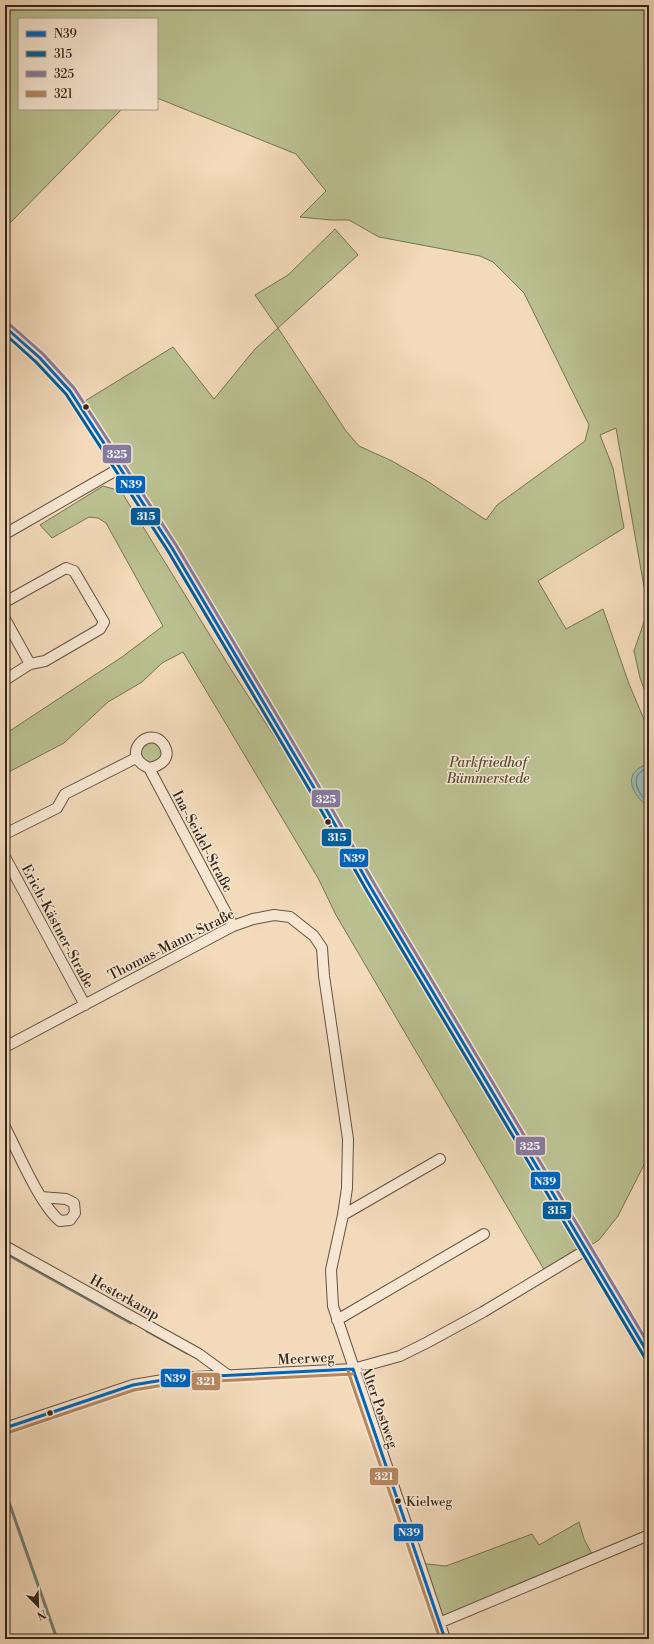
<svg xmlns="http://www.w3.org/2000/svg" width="654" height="1644" font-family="'Libre Bodoni',serif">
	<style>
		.green { fill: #bac090; stroke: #777354 }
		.water { fill: #9bbab2; stroke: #727f75 }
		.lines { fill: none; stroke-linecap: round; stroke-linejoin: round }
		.shore { stroke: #687066; stroke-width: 1 }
		.stream { stroke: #727f75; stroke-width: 3 }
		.minor-casing { stroke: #645341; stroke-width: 12 }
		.tertiary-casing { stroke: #645341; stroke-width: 14 }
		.minor { stroke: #f7e7d2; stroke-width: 10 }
		.tertiary { stroke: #f7e7d2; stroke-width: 12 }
		.bus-1-casing { stroke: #f7e7d2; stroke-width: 6 }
		.bus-2-casing { stroke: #f7e7d2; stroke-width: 6 }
		.bus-3-casing { stroke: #f7e7d2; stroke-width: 6 }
		.bus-4-casing { stroke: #f7e7d2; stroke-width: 6 }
		.bus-1 { stroke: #0065bd; stroke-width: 3 }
		.bus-2 { stroke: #005d9c; stroke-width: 3 }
		.bus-3 { stroke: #867b9d; stroke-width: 3 }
		.bus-4 { stroke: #b5875f; stroke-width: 3 }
		.bus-dot { fill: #342619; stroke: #f7e7d2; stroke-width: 1.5 }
		.labels { text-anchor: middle; stroke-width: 3; stroke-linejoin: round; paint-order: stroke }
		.bus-label { font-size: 13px; fill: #342619; stroke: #f7e7d2; text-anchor: start }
		.park-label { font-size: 14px; font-style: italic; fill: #564c37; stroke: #f7e7d2 }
		.street-label { font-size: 14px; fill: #342619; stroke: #f7e7d2 }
		.line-badge { stroke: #f7e7d2; stroke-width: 1.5 }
		.badge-label { font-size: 11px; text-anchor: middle; font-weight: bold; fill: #fff }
	</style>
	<rect width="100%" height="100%" fill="#f2daba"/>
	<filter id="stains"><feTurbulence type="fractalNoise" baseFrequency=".005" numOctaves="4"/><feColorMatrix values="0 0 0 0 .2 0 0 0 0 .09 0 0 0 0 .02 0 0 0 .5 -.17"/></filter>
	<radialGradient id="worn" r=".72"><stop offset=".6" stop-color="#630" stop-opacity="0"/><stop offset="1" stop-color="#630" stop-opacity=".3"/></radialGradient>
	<path class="green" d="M 5,5 L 649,5 L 649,702 L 640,678 L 634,651 L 647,613 L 646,598 L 616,428 L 600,435 L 613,468 L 624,528 L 538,581 L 566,629 L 603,609 L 629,684 L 649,731 L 649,1155 L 618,1216 L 599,1240 L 546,1273 L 336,915 L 318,878 L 183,652 L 162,663 L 142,682 L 108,702 L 64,743 L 5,774 L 5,734 L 122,657 L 163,626 L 106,523 L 98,518 L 89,517 L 52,538 L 40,525 L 103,486 L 121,491 L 232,671 L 355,861 L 80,404 L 173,347 L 214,399 L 255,349 L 278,328 L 255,295 L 288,275 L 335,229 L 358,255 L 278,328 L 346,431 L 359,446 L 392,461 L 427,481 L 486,520 L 497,505 L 585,441 L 589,425 L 524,293 L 493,262 L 480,256 L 379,237 L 349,220 L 331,220 L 300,217 L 326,191 L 296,154 L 157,98 L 157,19 L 19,19 L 19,109 L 122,109 L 5,228 Z
		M 161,741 L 164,760 L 141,765 L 138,744 Z
		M 579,1522 L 584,1539 L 594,1558 L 439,1623 L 418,1563 L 446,1566 L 532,1534 L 539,1545 Z"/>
	<path class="water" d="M 649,764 L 649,807 C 631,795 621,771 649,764 Z"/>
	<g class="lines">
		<path class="shore" d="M 649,768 C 628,773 636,793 649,803"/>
		<path class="stream" d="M 5,1253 L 131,1323
			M 147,1331 L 187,1353
			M 5,1491 L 57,1639"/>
		<defs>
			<path id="minor" d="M 5,534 L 120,468
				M 5,602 L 66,568 L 74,571 L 104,622 L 100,629 L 45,661 L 30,664 L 5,680
				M 5,619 L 30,664
				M 149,768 C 160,766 172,759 164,745 C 150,723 118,755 149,768 L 233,926
				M 5,834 L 57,808 L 65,794 L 136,758
				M 5,857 L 85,1005
				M 5,1047 L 233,926 L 253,919 L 274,915 L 290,917 L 314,936 L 322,948 L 324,976 L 348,1139 L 347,1188 L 343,1215 L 331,1270 L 333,1306 L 445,1639
				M 5,1127 C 18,1152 40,1205 60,1221 L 70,1220 L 75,1213 L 74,1203 L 66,1199 L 41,1197
				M 343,1215 L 440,1159
				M 5,1246 L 199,1354 L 229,1376
				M 337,1320 L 484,1234
				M 5,1428 L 133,1385 L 175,1378 L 353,1369 L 400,1356 L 428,1342 L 483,1312 L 586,1250
				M 439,1623 L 649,1535"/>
			<path id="tertiary" d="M 5,327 L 40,358 L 70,391 L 172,548 L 313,786 L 371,888 L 649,1355"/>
		</defs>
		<use href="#minor" class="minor-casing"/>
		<use href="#tertiary" class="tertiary-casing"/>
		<use href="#minor" class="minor"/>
		<use href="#tertiary" class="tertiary"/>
		<defs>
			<path id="bus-1" d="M 5,327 L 40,358 L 70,391 L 172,548 L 313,786 L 371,888 L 649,1355
				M 353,1369 L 445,1639
				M 5,1428 L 133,1385 L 175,1378 L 353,1369"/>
			<path id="bus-2" d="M 5,334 L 36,362 L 66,394 L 168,551 L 309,789 L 367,891 L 645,1358"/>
			<path id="bus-3" d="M 8,323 L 43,354 L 74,388 L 176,545 L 317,783 L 375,885 L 649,1345"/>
			<path id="bus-4" d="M 348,1371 L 440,1639
				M 7,1433 L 134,1390 L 176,1383 L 353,1374"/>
		</defs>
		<use href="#bus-1" class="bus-1-casing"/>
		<use href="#bus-2" class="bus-2-casing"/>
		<use href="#bus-3" class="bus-3-casing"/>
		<use href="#bus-4" class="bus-4-casing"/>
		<use href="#bus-1" class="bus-1"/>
		<use href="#bus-2" class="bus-2"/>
		<use href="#bus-3" class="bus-3"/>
		<use href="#bus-4" class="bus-4"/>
	</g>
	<g class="bus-dot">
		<circle cx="86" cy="407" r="3.5"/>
		<circle cx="328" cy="822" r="3.5"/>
		<circle cx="50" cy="1413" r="3.5"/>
		<circle cx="398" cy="1501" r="3.5"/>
	</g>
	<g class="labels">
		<g class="bus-label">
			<text x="406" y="1506">Kielweg</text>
		</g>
		<g class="park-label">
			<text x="488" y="767">Parkfriedhof<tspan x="488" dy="16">Bümmerstede</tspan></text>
		</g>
		<g class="street-label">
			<text transform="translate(203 841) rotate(62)" y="5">Ina-Seidel-Straße</text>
			<text transform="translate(58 926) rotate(62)" y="5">Erich-Kästner-Straße</text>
			<text transform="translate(171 944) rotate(-27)" y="5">Thomas-Mann-Straße</text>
			<text transform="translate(125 1297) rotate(29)" y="5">Hesterkamp</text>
			<text transform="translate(306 1358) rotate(-3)" y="5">Meerweg</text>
			<text transform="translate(380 1407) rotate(71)" y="5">Alter Postweg</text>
		</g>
	</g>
	<g class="line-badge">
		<rect x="102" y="444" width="30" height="20" rx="4" fill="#867b9d"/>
		<rect x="115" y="475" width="31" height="19" rx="4" fill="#0065bd"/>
		<rect x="130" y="507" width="31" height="19" rx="4" fill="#005d9c"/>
		<rect x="311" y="789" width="30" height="19" rx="4" fill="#867b9d"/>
		<rect x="321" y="828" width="31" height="19" rx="4" fill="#005d9c"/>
		<rect x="339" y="848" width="30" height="20" rx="4" fill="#0065bd"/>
		<rect x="515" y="1136" width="31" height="20" rx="4" fill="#867b9d"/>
		<rect x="530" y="1171" width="31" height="19" rx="4" fill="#0065bd"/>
		<rect x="542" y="1201" width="30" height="19" rx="4" fill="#005d9c"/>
		<rect x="160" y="1368" width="31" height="20" rx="4" fill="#0065bd"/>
		<rect x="191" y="1372" width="30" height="19" rx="4" fill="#b5875f"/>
		<rect x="369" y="1467" width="30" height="19" rx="4" fill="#b5875f"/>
		<rect x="393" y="1523" width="31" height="19" rx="4" fill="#0065bd"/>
	</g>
	<g class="badge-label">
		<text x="117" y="458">325</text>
		<text x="131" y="488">N39</text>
		<text x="146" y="520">315</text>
		<text x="326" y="803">325</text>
		<text x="337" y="841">315</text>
		<text x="354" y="862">N39</text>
		<text x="530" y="1150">325</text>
		<text x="545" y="1185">N39</text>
		<text x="557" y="1214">315</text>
		<text x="175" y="1382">N39</text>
		<text x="206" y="1385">321</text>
		<text x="384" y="1480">321</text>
		<text x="409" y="1536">N39</text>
	</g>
	<rect width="654" height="1644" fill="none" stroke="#f2daba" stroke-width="20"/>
	<rect x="6" y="6" width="642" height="1632" fill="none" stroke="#342619" stroke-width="2"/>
	<rect x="10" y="10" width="634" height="1624" fill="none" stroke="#342619"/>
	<rect x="18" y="18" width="140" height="92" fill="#f7e7d2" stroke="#a99a88"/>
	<rect x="26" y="31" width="20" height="6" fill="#0065bd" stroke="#a99a88"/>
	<text x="54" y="38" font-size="12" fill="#342619">N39</text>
	<rect x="26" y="51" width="20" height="6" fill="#005d9c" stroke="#a99a88"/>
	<text x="54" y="58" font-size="12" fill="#342619">315</text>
	<rect x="26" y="71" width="20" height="6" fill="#867b9d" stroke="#a99a88"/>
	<text x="54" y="78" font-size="12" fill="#342619">325</text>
	<rect x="26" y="91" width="20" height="6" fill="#b5875f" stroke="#a99a88"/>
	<text x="54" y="98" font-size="12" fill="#342619">321</text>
	<g transform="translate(38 1606) rotate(157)" stroke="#f7e7d2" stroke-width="3" paint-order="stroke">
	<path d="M0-3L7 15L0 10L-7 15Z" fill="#342619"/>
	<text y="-6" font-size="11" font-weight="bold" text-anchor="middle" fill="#342619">N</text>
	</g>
	<rect width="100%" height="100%" filter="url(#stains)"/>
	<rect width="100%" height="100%" fill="url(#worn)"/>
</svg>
